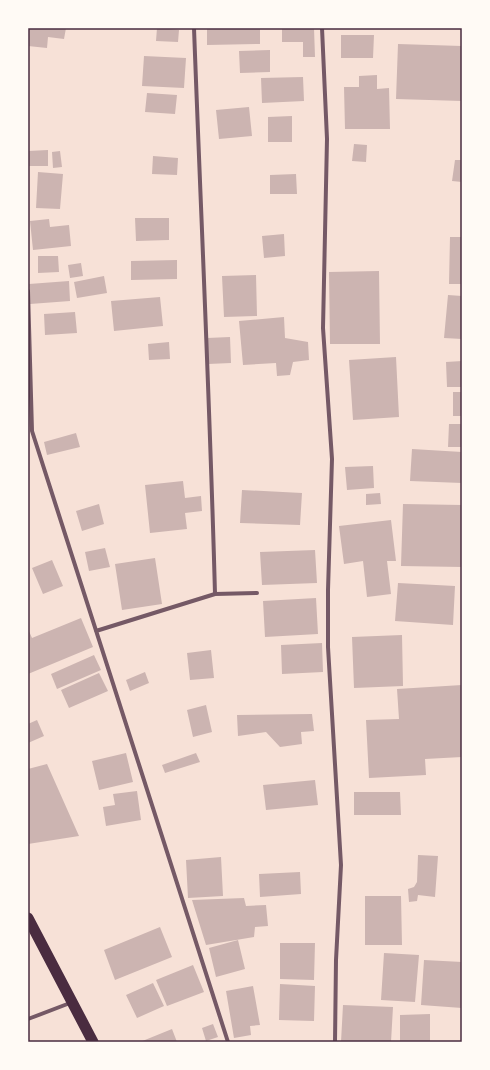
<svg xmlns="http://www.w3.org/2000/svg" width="490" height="1070" font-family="Signika,sans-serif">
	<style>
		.building { fill: #ccb4b1 }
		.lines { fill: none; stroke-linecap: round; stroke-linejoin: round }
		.minor { stroke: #755966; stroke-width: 4 }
		.trunk { stroke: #4a2c40; stroke-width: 11 }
		.neatline { fill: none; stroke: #4a2c40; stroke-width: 1.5 }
	</style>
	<rect width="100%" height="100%" fill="#f7e1d7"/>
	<path class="building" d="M 28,28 L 66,28 L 64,39 L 48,37 L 47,48 L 28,46 Z
		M 157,28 L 179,30 L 178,42 L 156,41 Z
		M 207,28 L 260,28 L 260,44 L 207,45 Z
		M 314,28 L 315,57 L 303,57 L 303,42 L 282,42 L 282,29 Z
		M 341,35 L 374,35 L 373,58 L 341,58 Z
		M 398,44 L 462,46 L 462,101 L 396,99 Z
		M 270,50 L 270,72 L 240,73 L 239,51 Z
		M 144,56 L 186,58 L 184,88 L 142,86 Z
		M 377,75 L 377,89 L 389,88 L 390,129 L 345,129 L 344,87 L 359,87 L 359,76 Z
		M 303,77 L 304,101 L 262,103 L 261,78 Z
		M 147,93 L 177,95 L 175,114 L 145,112 Z
		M 249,107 L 252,136 L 219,139 L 216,110 Z
		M 292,116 L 292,142 L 268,142 L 268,117 Z
		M 354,144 L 367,145 L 366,162 L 352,161 Z
		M 48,150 L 48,166 L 28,166 L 28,151 Z
		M 60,151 L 62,167 L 53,168 L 52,152 Z
		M 153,156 L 178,158 L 177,175 L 152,174 Z
		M 455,160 L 462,160 L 462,182 L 452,181 Z
		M 38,172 L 63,174 L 60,209 L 36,208 Z
		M 296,174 L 297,194 L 270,194 L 270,175 Z
		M 135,218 L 169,218 L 169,240 L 136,241 Z
		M 49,219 L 50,227 L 69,225 L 71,246 L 33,250 L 30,221 Z
		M 284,234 L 285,256 L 264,258 L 262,236 Z
		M 450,237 L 462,237 L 462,284 L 449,284 Z
		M 38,256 L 58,256 L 59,272 L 38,273 Z
		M 177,260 L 177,279 L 131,280 L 131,261 Z
		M 81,263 L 83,276 L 70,278 L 68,265 Z
		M 379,271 L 380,344 L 330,344 L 329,272 Z
		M 256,275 L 257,316 L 224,317 L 222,276 Z
		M 104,276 L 107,293 L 77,298 L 74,282 Z
		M 69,281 L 70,301 L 30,304 L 29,284 Z
		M 448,295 L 462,296 L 462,339 L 444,338 Z
		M 160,297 L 163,326 L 114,331 L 111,301 Z
		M 75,312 L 77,333 L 45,335 L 44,314 Z
		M 284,317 L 285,338 L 308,342 L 309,360 L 293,362 L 290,375 L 277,376 L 276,363 L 243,365 L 239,321 Z
		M 230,337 L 231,363 L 208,364 L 207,338 Z
		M 169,342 L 170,359 L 149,360 L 148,344 Z
		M 396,357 L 399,417 L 353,420 L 349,360 Z
		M 462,361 L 462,387 L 447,387 L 446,362 Z
		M 453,392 L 462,392 L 462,416 L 453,416 Z
		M 449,424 L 462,424 L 462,447 L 448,447 Z
		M 76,433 L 80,447 L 47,455 L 44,442 Z
		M 412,449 L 462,452 L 462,483 L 410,481 Z
		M 373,466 L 374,488 L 347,490 L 345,467 Z
		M 183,481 L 185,498 L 201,496 L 202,511 L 185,513 L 187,529 L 150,533 L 145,485 Z
		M 242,490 L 302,493 L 300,525 L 240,523 Z
		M 380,493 L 381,504 L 366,505 L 366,494 Z
		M 99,504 L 104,524 L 82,531 L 76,511 Z
		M 403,504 L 462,505 L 462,567 L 401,566 Z
		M 391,520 L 396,561 L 387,561 L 391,594 L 367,597 L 363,561 L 344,564 L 339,526 Z
		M 105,548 L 110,567 L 89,571 L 85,552 Z
		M 315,550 L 317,583 L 262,585 L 260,552 Z
		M 155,558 L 162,604 L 122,610 L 115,564 Z
		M 52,560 L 63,586 L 43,594 L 32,568 Z
		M 398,583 L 455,586 L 453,625 L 395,621 Z
		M 316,598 L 318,634 L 265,637 L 263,601 Z
		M 81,618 L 93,647 L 28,674 L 28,629 L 32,638 Z
		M 402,635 L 403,686 L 354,688 L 352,637 Z
		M 322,643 L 323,672 L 282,674 L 281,645 Z
		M 211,650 L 214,678 L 190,680 L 187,653 Z
		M 94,655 L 101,670 L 57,689 L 51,674 Z
		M 145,672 L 149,683 L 130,691 L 126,680 Z
		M 99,673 L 108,691 L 69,708 L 61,690 Z
		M 462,685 L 462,757 L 425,759 L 426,775 L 369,778 L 366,720 L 399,719 L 397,689 Z
		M 206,705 L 212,732 L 193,737 L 187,710 Z
		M 312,714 L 314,731 L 301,732 L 302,744 L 280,747 L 266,732 L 238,736 L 237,715 Z
		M 37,720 L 44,736 L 28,743 L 28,724 Z
		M 126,753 L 133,782 L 99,790 L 92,761 Z
		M 196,753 L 200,762 L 165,773 L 162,765 Z
		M 47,764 L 79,836 L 28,844 L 28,769 Z
		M 315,780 L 318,805 L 266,810 L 263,785 Z
		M 137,791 L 141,820 L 106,826 L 103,807 L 115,805 L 113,794 Z
		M 354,792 L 400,792 L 401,815 L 354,815 Z
		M 418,855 L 438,856 L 435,897 L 418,895 L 417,901 L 409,902 L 408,889 L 414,887 L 417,882 Z
		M 221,857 L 223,896 L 188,898 L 186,860 Z
		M 300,872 L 301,894 L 260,897 L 259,874 Z
		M 365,896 L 401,896 L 402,945 L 365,945 Z
		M 244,898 L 246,906 L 266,905 L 268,926 L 255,927 L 254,937 L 206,945 L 192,900 Z
		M 160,927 L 172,957 L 115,980 L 104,950 Z
		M 238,940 L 245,969 L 216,977 L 209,948 Z
		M 280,943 L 315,943 L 314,980 L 280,979 Z
		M 384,953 L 419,955 L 415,1002 L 381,1000 Z
		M 424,960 L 462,962 L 462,1008 L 421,1005 Z
		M 193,965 L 204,992 L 167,1006 L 156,980 Z
		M 153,983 L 164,1006 L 137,1018 L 126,995 Z
		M 280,984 L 315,986 L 314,1021 L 279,1020 Z
		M 253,986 L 260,1025 L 250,1026 L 251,1035 L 234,1038 L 226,991 Z
		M 343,1005 L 393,1007 L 391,1042 L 341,1042 Z
		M 430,1014 L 430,1042 L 400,1042 L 400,1015 Z
		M 213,1024 L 218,1037 L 206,1041 L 202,1028 Z
		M 172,1029 L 177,1042 L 140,1042 Z"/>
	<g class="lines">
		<path class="minor" d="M 194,28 C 201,217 210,406 215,594
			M 322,28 L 327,139 L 323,328 L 332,459 L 328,590 L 328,647 L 341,865 L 336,960 L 335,1042
			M 28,291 L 32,431 L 228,1042
			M 96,631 L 215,594 L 257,593
			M 28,1019 L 70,1003"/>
		<path class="trunk" d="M 28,918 L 93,1042"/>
	</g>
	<rect width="490" height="1070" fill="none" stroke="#fffaf5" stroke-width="58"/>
	<rect x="29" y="29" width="432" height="1012" class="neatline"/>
</svg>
